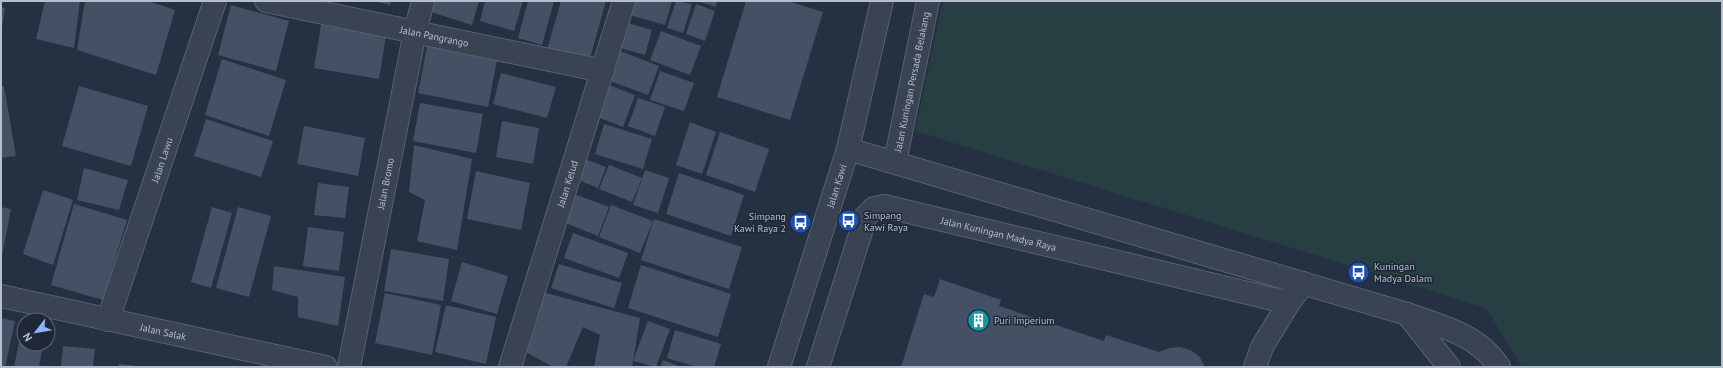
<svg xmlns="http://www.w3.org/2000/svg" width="1723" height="368" font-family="'PT Sans',sans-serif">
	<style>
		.green { fill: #273f43 }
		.building { fill: #445164 }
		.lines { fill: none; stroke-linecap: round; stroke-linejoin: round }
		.minor-casing { stroke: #57616f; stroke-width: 24 }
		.minor { stroke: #394352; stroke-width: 22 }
		.labels { text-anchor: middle; stroke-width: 3; stroke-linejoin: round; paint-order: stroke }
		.street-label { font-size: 10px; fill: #b6becc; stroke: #1e2837 }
		.poi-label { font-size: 10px; fill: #b6becc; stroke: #1e2837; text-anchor: start }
	</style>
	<rect width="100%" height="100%" fill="#253142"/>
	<path class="green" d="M 943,1 L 1722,1 L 1722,367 L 1522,367 L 1486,308 L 915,131 Z"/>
	<path class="building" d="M 45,1 L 80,1 L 74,48 L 36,39 Z
		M 85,1 L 148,1 L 175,10 L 156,75 L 77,50 Z
		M 374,1 L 391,1 L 390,5 Z
		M 431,1 L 479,1 L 472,25 L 428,11 Z
		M 485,1 L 523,1 L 514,31 L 480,21 Z
		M 528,1 L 554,1 L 542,45 L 518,38 Z
		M 561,1 L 606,1 L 589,62 L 547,50 Z
		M 630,1 L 672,1 L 665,25 L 626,14 Z
		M 676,1 L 692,4 L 683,33 L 667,28 Z
		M 697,1 L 717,1 L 716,7 Z
		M 746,1 L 788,1 L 823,12 L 790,120 L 717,97 Z
		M 696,4 L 715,11 L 705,41 L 686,34 Z
		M 231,5 L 289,21 L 276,71 L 218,55 Z
		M 1,7 L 5,8 L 2,28 L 1,28 Z
		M 624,22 L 652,30 L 645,55 L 617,47 Z
		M 321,25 L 386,36 L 379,79 L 314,68 Z
		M 661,31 L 701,46 L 690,75 L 650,60 Z
		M 428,41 L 498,55 L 488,107 L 418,93 Z
		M 620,51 L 659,66 L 648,95 L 610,81 Z
		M 222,59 L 286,80 L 269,136 L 205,115 Z
		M 660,71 L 694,83 L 684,111 L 650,100 Z
		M 501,73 L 556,87 L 547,118 L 493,104 Z
		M 606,84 L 635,95 L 623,127 L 595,116 Z
		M 4,86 L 16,156 L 1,158 L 1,87 Z
		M 79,86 L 148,106 L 131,166 L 62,146 Z
		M 638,98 L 665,107 L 655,136 L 628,126 Z
		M 420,103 L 483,114 L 476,153 L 413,141 Z
		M 206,119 L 273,141 L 261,177 L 194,156 Z
		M 502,121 L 539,128 L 533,164 L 496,157 Z
		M 690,122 L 716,132 L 702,174 L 676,165 Z
		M 604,124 L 652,139 L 643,169 L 595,154 Z
		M 304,126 L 365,138 L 358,176 L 297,164 Z
		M 720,132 L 769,149 L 755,192 L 706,175 Z
		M 414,145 L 472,159 L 457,250 L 417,241 L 425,200 L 409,192 Z
		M 579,157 L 606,167 L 598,188 L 571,177 Z
		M 609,165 L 642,178 L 632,202 L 599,189 Z
		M 84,168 L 128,180 L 119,210 L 77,200 Z
		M 645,170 L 669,178 L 658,213 L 633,205 Z
		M 476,171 L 530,183 L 521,230 L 467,219 Z
		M 679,173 L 744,195 L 731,236 L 666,214 Z
		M 318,183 L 349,187 L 345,218 L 314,215 Z
		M 43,190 L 73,200 L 53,265 L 23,254 Z
		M 569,192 L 609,207 L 598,236 L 558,220 Z
		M 74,204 L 127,220 L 103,300 L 51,285 Z
		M 611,205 L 653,221 L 640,253 L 599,237 Z
		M 1,207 L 11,209 L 2,256 L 1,256 Z
		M 212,207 L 232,213 L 211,288 L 191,282 Z
		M 238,207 L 271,216 L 249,297 L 216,288 Z
		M 654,219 L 742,247 L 729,289 L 641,260 Z
		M 308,227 L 344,232 L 339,271 L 303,266 Z
		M 573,233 L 628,253 L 619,278 L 564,258 Z
		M 391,249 L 449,259 L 443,301 L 384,291 Z
		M 462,262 L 508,276 L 497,314 L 451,301 Z
		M 559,264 L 622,283 L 614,308 L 551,288 Z
		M 641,265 L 731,294 L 718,337 L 628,308 Z
		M 274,266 L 345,277 L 338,326 L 298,317 L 298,297 L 272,290 Z
		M 940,279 L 1001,300 L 999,306 L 1104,341 L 1106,335 L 1159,352 L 1169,348 L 1180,347 L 1190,350 L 1199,356 L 1205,367 L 901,367 L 924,294 L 934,297 Z
		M 535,290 L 640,318 L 632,367 L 594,367 L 600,335 L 583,327 L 566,367 L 553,367 L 518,348 Z
		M 385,293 L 441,305 L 432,355 L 375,343 Z
		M 446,305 L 496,317 L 486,364 L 435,352 Z
		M 1,318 L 15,321 L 5,367 L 1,367 Z
		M 648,321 L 670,329 L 656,367 L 633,361 Z
		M 675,330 L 721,344 L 714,367 L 697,367 L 667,358 Z
		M 21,332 L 24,333 L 24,344 L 43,344 L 39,367 L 14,367 Z
		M 63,346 L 95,349 L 93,367 L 61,367 Z
		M 663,360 L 681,367 L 660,367 Z
		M 119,364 L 137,366 L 137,367 L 119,367 Z"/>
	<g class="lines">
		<defs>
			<g id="minor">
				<path id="s1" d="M 266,1 L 603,71"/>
				<path d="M 848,149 L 1407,314 C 1441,326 1479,335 1499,367"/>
				<path id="s2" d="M 895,162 L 928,1"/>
				<path id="s3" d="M 1,296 L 326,367"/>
				<path d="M 1407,314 L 1449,367"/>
				<path id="s4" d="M 108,320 L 215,1"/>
				<path id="s5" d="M 349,367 L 415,32 L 423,1"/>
				<path id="s6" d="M 510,367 L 624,1"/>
				<path id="s7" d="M 779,367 L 848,149 L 882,1"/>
				<path id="s8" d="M 818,367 L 866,216 L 874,208 L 884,206 L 1273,299 L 1290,301 L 1304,283"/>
				<path d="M 1255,367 L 1262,347 L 1290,301"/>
			</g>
		</defs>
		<use href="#minor" class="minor-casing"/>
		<use href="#minor" class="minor"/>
	</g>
	<defs>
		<symbol id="bus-disc" viewBox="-11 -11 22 22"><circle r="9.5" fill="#1a4fb4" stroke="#1e2837"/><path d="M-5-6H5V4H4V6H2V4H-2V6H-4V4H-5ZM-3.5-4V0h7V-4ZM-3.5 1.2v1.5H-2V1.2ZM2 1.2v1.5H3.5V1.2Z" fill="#fff"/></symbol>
		<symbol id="building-disc" viewBox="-11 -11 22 22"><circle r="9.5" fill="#0f9aa8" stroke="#1e2837"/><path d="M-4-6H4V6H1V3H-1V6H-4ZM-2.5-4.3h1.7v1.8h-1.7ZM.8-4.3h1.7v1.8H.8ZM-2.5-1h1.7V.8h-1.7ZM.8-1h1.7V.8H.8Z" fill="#fff"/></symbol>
	</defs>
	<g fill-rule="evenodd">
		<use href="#bus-disc" x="836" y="208" width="25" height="25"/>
		<use href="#bus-disc" x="788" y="210" width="25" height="25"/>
		<use href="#bus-disc" x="1346" y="260" width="25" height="25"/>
		<use href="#building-disc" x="966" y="308" width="25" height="25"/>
	</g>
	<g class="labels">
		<g class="street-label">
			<text dy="4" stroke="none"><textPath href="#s1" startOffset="172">Jalan Pangrango</textPath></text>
			<text dy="4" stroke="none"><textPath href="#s2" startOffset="82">Jalan Kuningan Persada Belakang</textPath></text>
			<text dy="4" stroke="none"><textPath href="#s4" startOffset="169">Jalan Lawu</textPath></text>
			<text dy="4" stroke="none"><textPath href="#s5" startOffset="187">Jalan Bromo</textPath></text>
			<text dy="4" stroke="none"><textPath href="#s6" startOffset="192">Jalan Kelud</textPath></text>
			<text dy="4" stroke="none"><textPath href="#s7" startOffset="190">Jalan Kawi</textPath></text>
			<text dy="4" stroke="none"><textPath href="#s8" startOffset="298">Jalan Kuningan Madya Raya</textPath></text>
			<text dy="4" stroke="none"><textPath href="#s3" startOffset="166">Jalan Salak</textPath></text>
		</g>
		<g class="poi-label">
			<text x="864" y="219">Simpang<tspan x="864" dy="12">Kawi Raya</tspan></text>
			<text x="786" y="220" text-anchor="end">Simpang<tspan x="786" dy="12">Kawi Raya 2</tspan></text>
			<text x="1374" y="270">Kuningan<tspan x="1374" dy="12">Madya Dalam</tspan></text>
			<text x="994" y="324">Puri Imperium</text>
		</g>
	</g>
	<rect width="1723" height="368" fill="none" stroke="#b6becc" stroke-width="4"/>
	<g transform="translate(36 332) rotate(239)"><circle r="19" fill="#1e2837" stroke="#5b6473"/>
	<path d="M0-3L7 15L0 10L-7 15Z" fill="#8bb5fc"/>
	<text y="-6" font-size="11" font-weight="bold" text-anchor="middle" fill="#b6becc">N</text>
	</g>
</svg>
